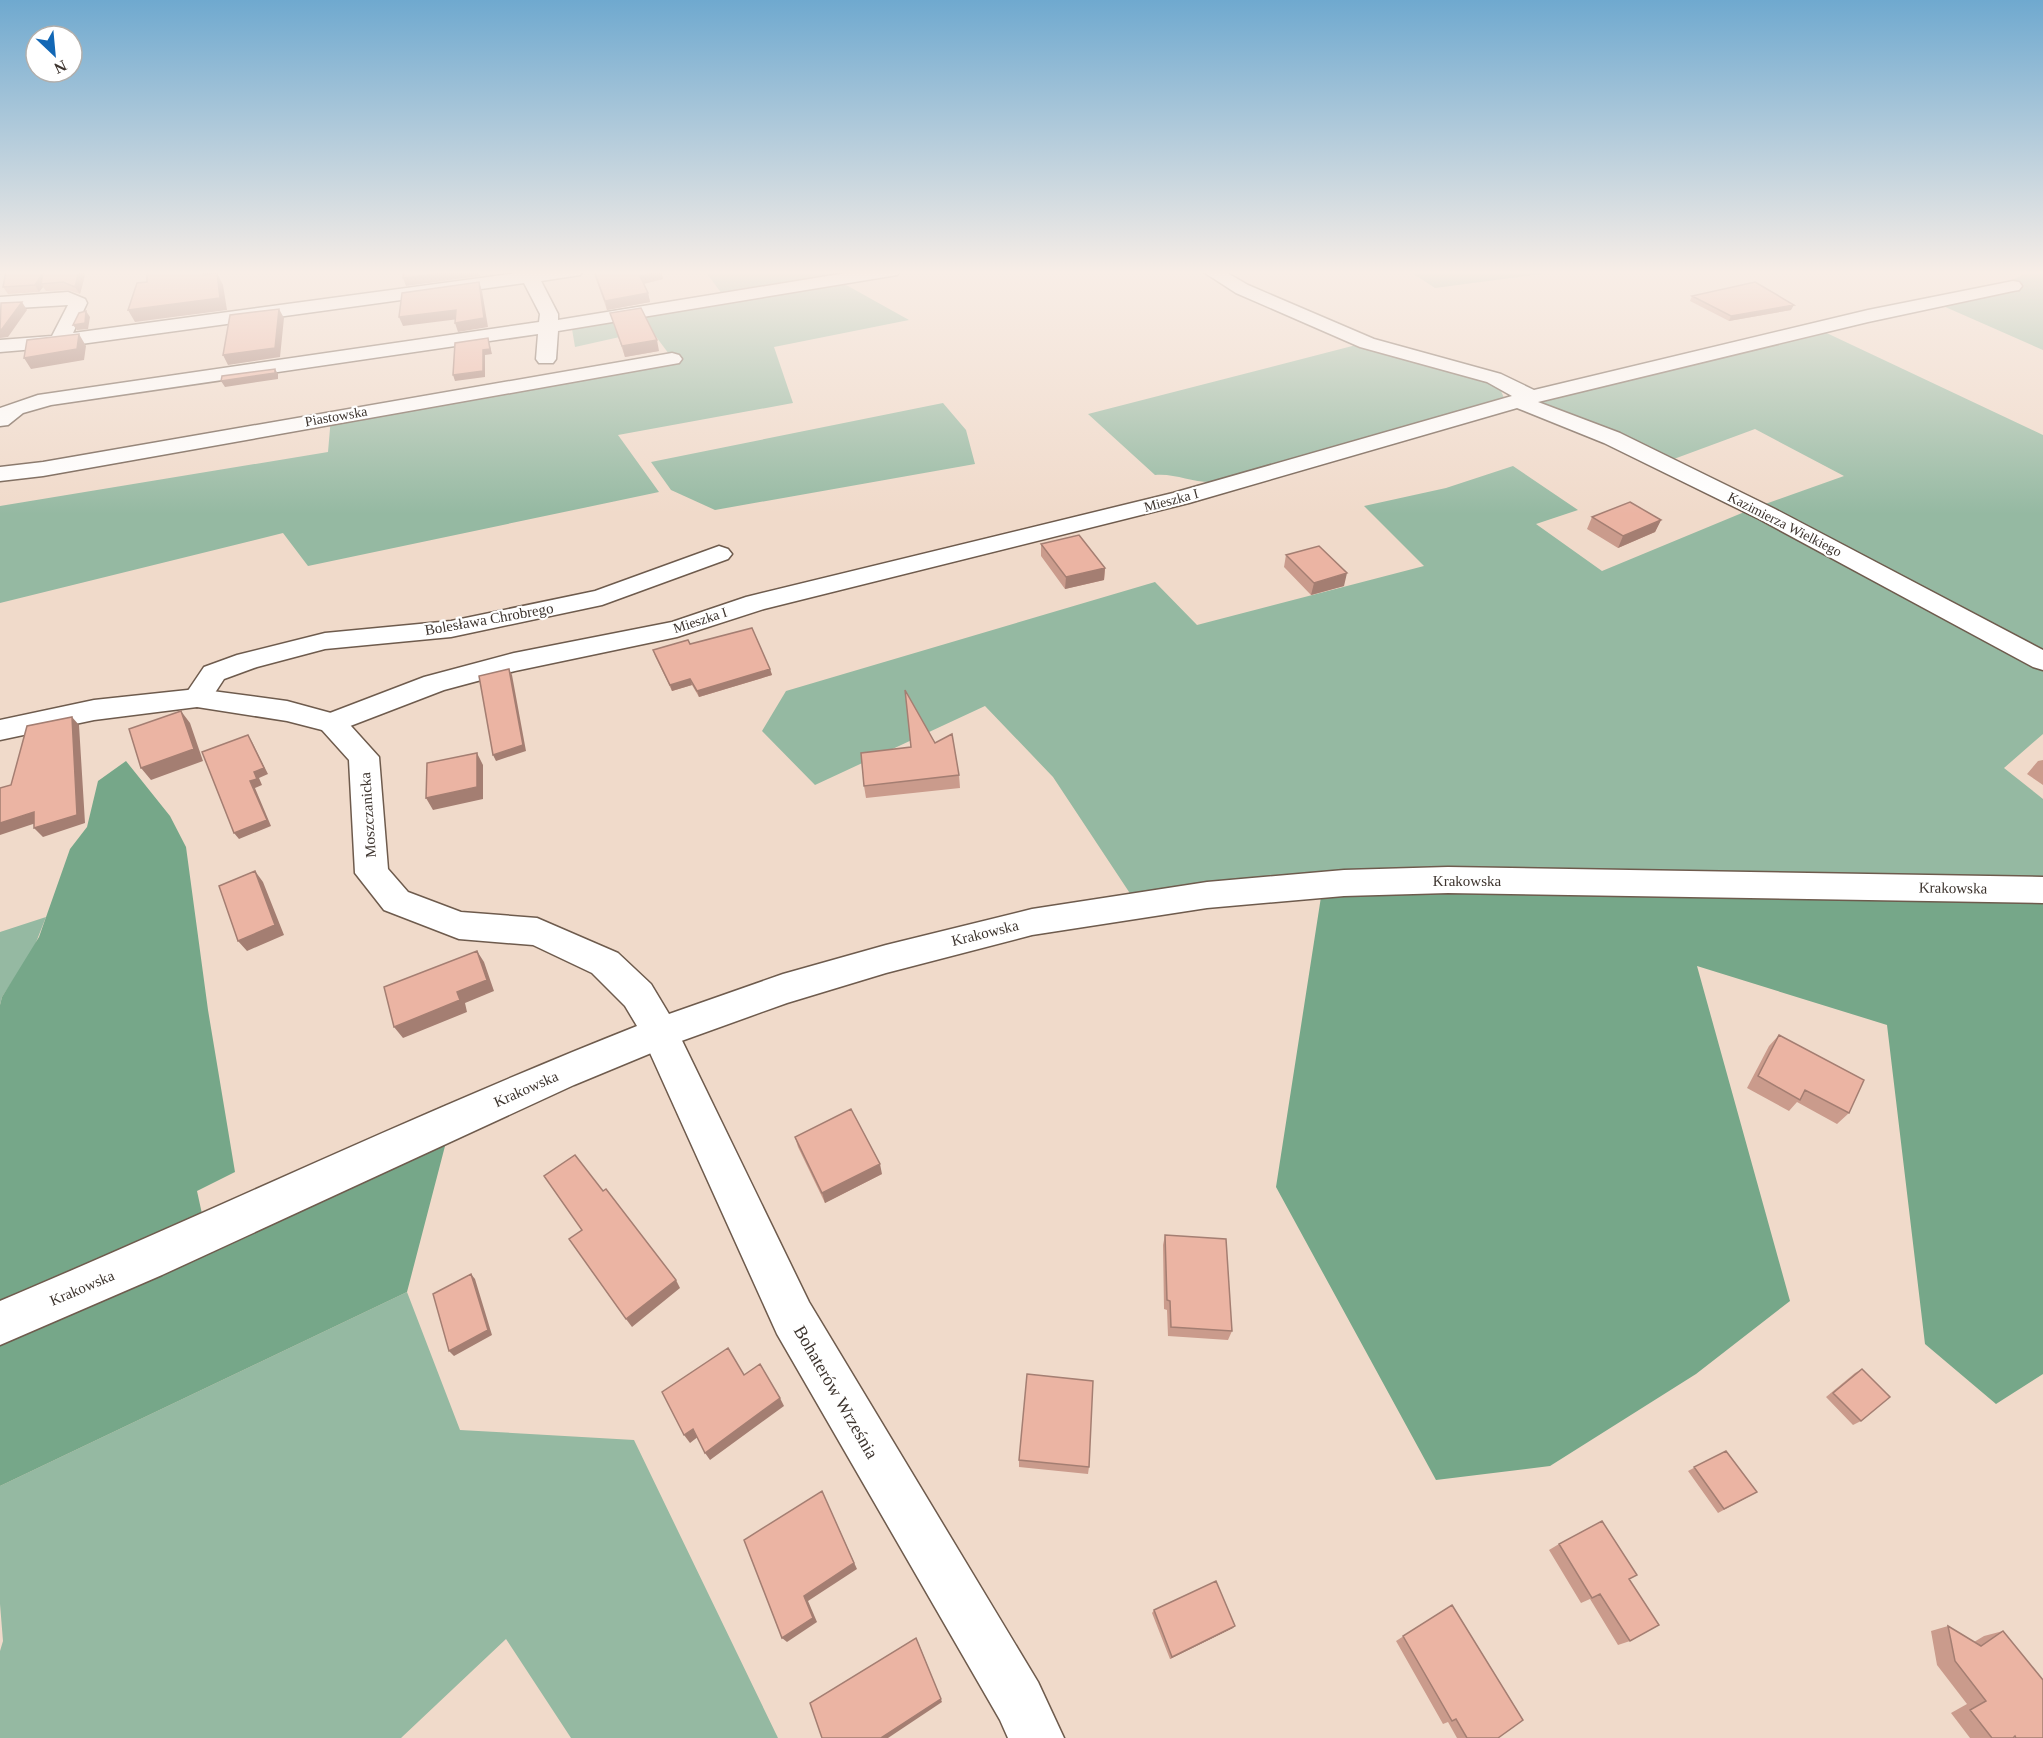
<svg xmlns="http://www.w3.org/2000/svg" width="2043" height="1738" font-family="Georgia,serif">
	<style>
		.green { fill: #95b9a2 }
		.forest { fill: #76a789 }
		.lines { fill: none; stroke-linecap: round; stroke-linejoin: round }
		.street-casing { stroke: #6e5b4d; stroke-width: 3 }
		.secondary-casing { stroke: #6e5b4d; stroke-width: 3 }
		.street { fill: #fff; fill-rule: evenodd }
		.secondary { fill: #fff; fill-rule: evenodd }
		.wall { fill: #ca9b8c }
		.shaded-wall { fill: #a47e72 }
		.building { fill: #ebb4a3; stroke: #a47e72; stroke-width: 1.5 }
		.labels { text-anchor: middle; stroke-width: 4.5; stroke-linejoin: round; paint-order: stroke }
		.far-street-label { font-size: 14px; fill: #3d342e; stroke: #fff }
		.street-label { font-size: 15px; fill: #3d342e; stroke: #fff }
		.near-street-label { font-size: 18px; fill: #3d342e; stroke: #fff }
	</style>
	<rect width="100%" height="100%" fill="#f0daca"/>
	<path class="green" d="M 705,271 L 891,271 L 839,281 L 909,320 L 774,347 L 793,403 L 618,435 L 659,492 L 308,566 L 283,533 L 0,603 L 0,506 L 328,452 L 331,417 L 672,358 L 651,330 L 575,347 L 571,323 L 725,298 Z
		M 1409,271 L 1564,271 L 1435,288 Z
		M 2030,271 L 2043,271 L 2043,350 L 1934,302 L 2011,281 Z
		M 1816,328 L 2043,435 L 2043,734 L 2004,768 L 2043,799 L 2043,890 L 1448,880 L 1137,904 L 1053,777 L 985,706 L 815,785 L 762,731 L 786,691 L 1155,582 L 1197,625 L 1424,566 L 1364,506 L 1446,488 L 1513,466 L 1578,510 L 1536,524 L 1602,571 L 1754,508 L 1844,476 L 1755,429 L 1663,463 L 1534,408 L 1531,397 Z
		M 1360,344 L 1488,382 L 1501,391 L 1504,398 L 1499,402 L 1213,482 C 1193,483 1175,473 1155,475 L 1088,414 Z
		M 943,403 L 966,430 L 975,464 L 715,510 L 671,490 L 651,462 Z
		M 46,917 L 33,950 L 2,997 L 0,1005 L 0,932 Z
		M 407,1292 L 460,1430 L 634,1440 L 778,1738 L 571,1738 L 506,1639 L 401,1738 L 0,1738 L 0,1651 L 3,1641 L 0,1604 L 0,1486 Z"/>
	<path class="forest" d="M 126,761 L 170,816 L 186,847 L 208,1010 L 235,1172 L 197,1191 L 206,1232 L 451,1123 L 407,1292 L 0,1486 L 0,1005 L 2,997 L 39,937 L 70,849 L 87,827 L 98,781 Z
		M 1323,884 L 2043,890 L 2043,1374 L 1996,1404 L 1925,1344 L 1887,1025 L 1697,966 L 1790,1301 L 1696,1374 L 1550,1466 L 1436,1480 L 1276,1187 Z"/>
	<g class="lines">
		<defs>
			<path id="street" d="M 533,271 L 583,271 L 580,275 L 541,281 L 558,314 L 558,320 L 858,271 L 900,271 L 897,275 L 891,276 L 558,331 L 556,359 L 553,363 L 539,363 L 536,359 L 538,334 L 51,405 L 23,413 L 8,425 L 0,426 L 0,408 L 38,395 L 539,322 L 540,314 L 524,283 L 59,347 L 0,352 L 0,340 L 52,336 L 68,305 L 0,309 L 0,297 L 68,292 L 85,299 L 87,303 L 73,333 Z
				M 1202,271 L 1224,271 L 1248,285 L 1374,339 L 1501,374 L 1534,390 L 1868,310 L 2013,281 L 2019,282 L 2022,286 L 2019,290 L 2013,291 L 1868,322 L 1538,402 L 1620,433 L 1775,509 L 2043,650 L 2043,670 L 2033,667 L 1759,519 L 1604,443 L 1517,408 L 1189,503 L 764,609 L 677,637 L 515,671 L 444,690 L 332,733 L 322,730 L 317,723 L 322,716 L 424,677 L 514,653 L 672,622 L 746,597 L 1173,493 L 1512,396 L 1487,382 L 1360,347 L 1236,293 Z
				M 672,353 L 679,355 L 682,359 L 679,363 L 43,476 L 0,481 L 0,467 L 43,462 Z
				M 719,546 L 728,549 L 732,554 L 728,559 L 602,605 L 451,637 L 325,649 L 257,667 L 224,679 L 207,705 L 197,707 L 187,705 L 183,698 L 204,667 L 237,655 L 325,633 L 451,621 L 595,591 Z
				M 660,1017 L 673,1022 L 809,1302 L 1038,1682 L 1064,1738 L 1008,1738 L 1000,1720 L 777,1334 L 641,1033 L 647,1022 Z"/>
			<path id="secondary" d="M 197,689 L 287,701 L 342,716 L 379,757 L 388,869 L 408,892 L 461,912 L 537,918 L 618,953 L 651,984 L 669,1014 L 783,974 L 886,945 L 1032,909 L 1207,882 L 1344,870 L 1448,867 L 2043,877 L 2043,903 L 1448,893 L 1344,896 L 1207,908 L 1032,935 L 886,973 L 787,1003 L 673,1044 L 574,1085 L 162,1275 L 0,1345 L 0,1301 C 213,1211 422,1111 637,1026 L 625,1006 L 592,973 L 533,945 L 459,939 L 384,910 L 355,873 L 349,760 L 322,730 L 287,721 L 197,707 L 94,720 L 0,740 L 0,720 L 94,700 Z"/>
		</defs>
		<use href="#street" class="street-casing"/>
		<use href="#secondary" class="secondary-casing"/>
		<use href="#street" class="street"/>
		<use href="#secondary" class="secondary"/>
	</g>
	<path class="wall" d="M 86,271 L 80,294 L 68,290 L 46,291 L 43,287 L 39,292 L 8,294 L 3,287 Z
		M 593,271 L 661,271 L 663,279 L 644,284 L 648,293 L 650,302 L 607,310 Z
		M 1692,296 L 1791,310 L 1729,321 L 1690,301 Z
		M 610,313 L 659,351 L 625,357 Z
		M 1592,517 L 1661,520 L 1655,532 L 1618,548 L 1587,529 Z
		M 1041,544 L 1105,568 L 1104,580 L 1065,589 L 1041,556 Z
		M 1286,555 L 1344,586 L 1311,595 L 1284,567 Z
		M 690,644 L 770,669 L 772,675 L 699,697 L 692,685 L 672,691 L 655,656 L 653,650 Z
		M 935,743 L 959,775 L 960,788 L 866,798 L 864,786 L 911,747 Z
		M 2043,760 L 2043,785 L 2027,774 L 2038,761 Z
		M 1779,1035 L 1849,1113 L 1837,1124 L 1797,1102 L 1789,1111 L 1747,1088 L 1769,1046 Z
		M 795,1137 L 882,1174 L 825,1203 L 798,1147 Z
		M 1165,1235 L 1232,1331 L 1228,1340 L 1168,1336 L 1167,1310 L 1164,1309 L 1163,1245 Z
		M 1862,1369 L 1861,1421 L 1853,1425 L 1826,1397 L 1855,1373 Z
		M 1726,1451 L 1757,1492 L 1718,1513 L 1688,1471 Z
		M 1019,1460 L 1089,1467 L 1088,1474 L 1019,1467 Z
		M 1559,1544 L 1629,1579 L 1630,1641 L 1618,1645 L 1590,1599 L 1581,1603 L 1549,1550 Z
		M 1452,1605 L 1498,1738 L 1457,1738 L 1448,1722 L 1443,1724 L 1396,1641 Z
		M 1154,1610 L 1233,1628 L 1170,1659 L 1152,1613 Z
		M 1948,1626 L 1974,1642 L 1984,1636 L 2003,1631 L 2043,1738 L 1970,1738 L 1951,1713 L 1967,1704 L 1937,1665 L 1931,1631 Z"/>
	<path class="shaded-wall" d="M 79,271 L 86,271 L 80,294 L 75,287 Z
		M 203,271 L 211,271 L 209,287 L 203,275 Z
		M 457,271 L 479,271 L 480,276 L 406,286 L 403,278 Z
		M 659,271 L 661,271 L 663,279 L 642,284 L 640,276 Z
		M 43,273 L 41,284 L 43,287 L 39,292 L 35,285 Z
		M 217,273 L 223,285 L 227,310 L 135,322 L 128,310 Z
		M 479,282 L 482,291 L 488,327 L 458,332 L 455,323 Z
		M 648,293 L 650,302 L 607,310 L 605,301 Z
		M 22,302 L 27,310 L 8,337 L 0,338 L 0,330 Z
		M 1794,305 L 1791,310 L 1729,321 L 1731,316 Z
		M 279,309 L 284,318 L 280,357 L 228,365 L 223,355 Z
		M 456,310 L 459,319 L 403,326 L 399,317 Z
		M 86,311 L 90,317 L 88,329 L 77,330 L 73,325 Z
		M 79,334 L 86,346 L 84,360 L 31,369 L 24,358 Z
		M 488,338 L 492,354 L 485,355 L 485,377 L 455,381 L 453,375 L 483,350 Z
		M 657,340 L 659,351 L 625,357 L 622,346 Z
		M 275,369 L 278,374 L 278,379 L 225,387 L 221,381 Z
		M 1661,520 L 1655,532 L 1618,548 L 1623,536 Z
		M 1105,568 L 1104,580 L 1065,589 L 1066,577 Z
		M 1347,573 L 1344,586 L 1311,595 L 1314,583 Z
		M 509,669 L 512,675 L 526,751 L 496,761 L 493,755 Z
		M 770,669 L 772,675 L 699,697 L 697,691 Z
		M 690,679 L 692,685 L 672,691 L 670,685 Z
		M 181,711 L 190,723 L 203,761 L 151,780 L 141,768 Z
		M 72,717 L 79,725 L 85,823 L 43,837 L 34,828 Z
		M 248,735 L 252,742 L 268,774 L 259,778 L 262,785 L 255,788 L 271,826 L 239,839 L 234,833 L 250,781 L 254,772 Z
		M 477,753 L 483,765 L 483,799 L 433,810 L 426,798 Z
		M 34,812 L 42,821 L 0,835 L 0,823 Z
		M 255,871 L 263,882 L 284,935 L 247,951 L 238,941 Z
		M 477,951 L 484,962 L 494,991 L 465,1003 L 467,1012 L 403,1038 L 394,1027 L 457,992 Z
		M 880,1164 L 882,1174 L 825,1203 L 822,1193 Z
		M 471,1274 L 475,1279 L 492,1335 L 454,1356 L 449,1351 Z
		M 676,1280 L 680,1288 L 632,1327 L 626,1319 Z
		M 780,1398 L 784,1406 L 710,1460 L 705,1453 Z
		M 693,1429 L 699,1436 L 690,1443 L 684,1435 Z
		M 822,1491 L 857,1569 L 808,1601 L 817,1622 L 787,1642 L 782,1638 L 804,1596 Z
		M 1235,1626 L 1233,1628 L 1170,1659 L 1172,1657 Z
		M 918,1642 L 942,1702 L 888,1738 L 881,1738 Z"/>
	<path class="building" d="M 6,271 L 79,271 L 75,287 L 63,282 L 41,284 L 43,273 L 35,285 L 3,287 Z
		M 147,271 L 203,271 L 203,275 L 217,273 L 220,298 L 128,310 L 137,283 L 147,282 Z
		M 404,271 L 457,271 L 403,278 Z
		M 594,271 L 659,271 L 640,276 L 648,293 L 605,301 Z
		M 479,282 L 484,318 L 455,323 L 456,310 L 399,317 L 402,293 Z
		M 1755,282 L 1794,305 L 1731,316 L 1692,296 Z
		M 22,302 L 2,329 L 0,330 L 1,303 Z
		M 641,308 L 657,340 L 622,346 L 610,313 Z
		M 279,309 L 275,348 L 223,355 L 230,315 Z
		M 86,311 L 85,323 L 73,325 L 79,313 Z
		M 79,334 L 77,349 L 24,358 L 27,340 Z
		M 488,338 L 490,349 L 483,350 L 483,371 L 453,375 L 455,343 Z
		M 275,369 L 275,373 L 221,381 L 222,376 Z
		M 1630,502 L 1661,520 L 1623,536 L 1592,517 Z
		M 1079,535 L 1105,568 L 1066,577 L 1041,544 Z
		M 1319,546 L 1347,573 L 1314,583 L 1286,555 Z
		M 752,628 L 770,669 L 697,691 L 690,679 L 670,685 L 653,650 L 688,640 L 690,644 Z
		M 509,669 L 523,745 L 493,755 L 479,676 Z
		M 905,690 L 935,743 L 952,734 L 959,775 L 864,786 L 861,753 L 911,747 Z
		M 181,711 L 194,749 L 141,768 L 129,729 Z
		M 72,717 L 77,815 L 34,828 L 34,812 L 0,823 L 0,788 L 11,785 L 27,726 Z
		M 248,735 L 264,768 L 254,772 L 257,779 L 250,781 L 267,820 L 234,833 L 202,752 Z
		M 477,753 L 477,787 L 426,798 L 427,763 Z
		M 255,871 L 275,925 L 238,941 L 219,886 Z
		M 477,951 L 487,980 L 457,992 L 460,1000 L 394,1027 L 384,987 Z
		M 1779,1035 L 1864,1080 L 1849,1113 L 1805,1090 L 1800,1100 L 1758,1076 Z
		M 851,1109 L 880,1164 L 822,1193 L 795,1137 Z
		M 575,1155 L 603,1191 L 606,1189 L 676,1280 L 626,1319 L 569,1239 L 582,1230 L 544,1176 Z
		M 1165,1235 L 1226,1239 L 1232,1331 L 1171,1327 L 1170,1301 L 1167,1300 Z
		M 471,1274 L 488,1330 L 449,1351 L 433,1294 Z
		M 728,1348 L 744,1375 L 760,1364 L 780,1398 L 705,1453 L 693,1429 L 684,1435 L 662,1392 Z
		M 1862,1369 L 1890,1397 L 1861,1421 L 1833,1393 Z
		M 1027,1374 L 1093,1381 L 1089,1467 L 1019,1460 Z
		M 1726,1451 L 1757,1492 L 1724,1509 L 1694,1467 Z
		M 822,1491 L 854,1563 L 804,1596 L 813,1618 L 782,1638 L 744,1540 Z
		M 1602,1521 L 1637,1575 L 1629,1579 L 1659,1625 L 1630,1641 L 1600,1594 L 1592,1598 L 1559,1544 Z
		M 1216,1581 L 1235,1626 L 1172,1657 L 1154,1610 Z
		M 1452,1605 L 1523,1720 L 1498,1738 L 1467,1738 L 1456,1719 L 1452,1721 L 1403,1636 Z
		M 1948,1626 L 1981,1646 L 2003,1631 L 2043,1680 L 2043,1738 L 2016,1738 L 2015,1736 L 2013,1738 L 1992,1738 L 1970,1710 L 1986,1701 L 1955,1661 Z
		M 916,1638 L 941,1699 L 881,1738 L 822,1738 L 810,1703 Z"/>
	<linearGradient id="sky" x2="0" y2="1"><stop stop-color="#6fa9cf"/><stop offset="0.53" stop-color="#f8eee7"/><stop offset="1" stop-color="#f8eee7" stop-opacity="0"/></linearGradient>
	<rect width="2043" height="514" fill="url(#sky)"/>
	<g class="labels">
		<g class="far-street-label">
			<text transform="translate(336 416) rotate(-10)" y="5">Piastowska</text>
			<text transform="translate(1171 500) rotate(-15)" y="5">Mieszka I</text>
			<text transform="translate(1785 524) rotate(27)" y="5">Kazimierza Wielkiego</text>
			<text transform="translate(700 620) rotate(-18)" y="5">Mieszka I</text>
		</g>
		<g class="street-label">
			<text transform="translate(489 619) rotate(-10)" y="5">Bolesława Chrobrego</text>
			<text transform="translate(368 815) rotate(-94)" y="5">Moszczanicka</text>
			<text x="1467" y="886">Krakowska</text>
			<text transform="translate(1953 888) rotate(1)" y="5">Krakowska</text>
			<text transform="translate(985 933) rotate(-14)" y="5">Krakowska</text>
			<text transform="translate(526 1089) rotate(-24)" y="5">Krakowska</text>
			<text transform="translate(82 1288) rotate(-23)" y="5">Krakowska</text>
		</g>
		<g class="near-street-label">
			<text transform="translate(836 1392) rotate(60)" y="6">Bohaterów Września</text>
		</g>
	</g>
	<g transform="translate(54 54) rotate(154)"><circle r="28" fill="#ffffff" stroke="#b1aeab" stroke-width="1.5"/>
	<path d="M0-4.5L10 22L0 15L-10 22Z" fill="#1267b5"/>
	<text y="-9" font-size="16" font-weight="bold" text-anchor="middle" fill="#3d342e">N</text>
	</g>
</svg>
